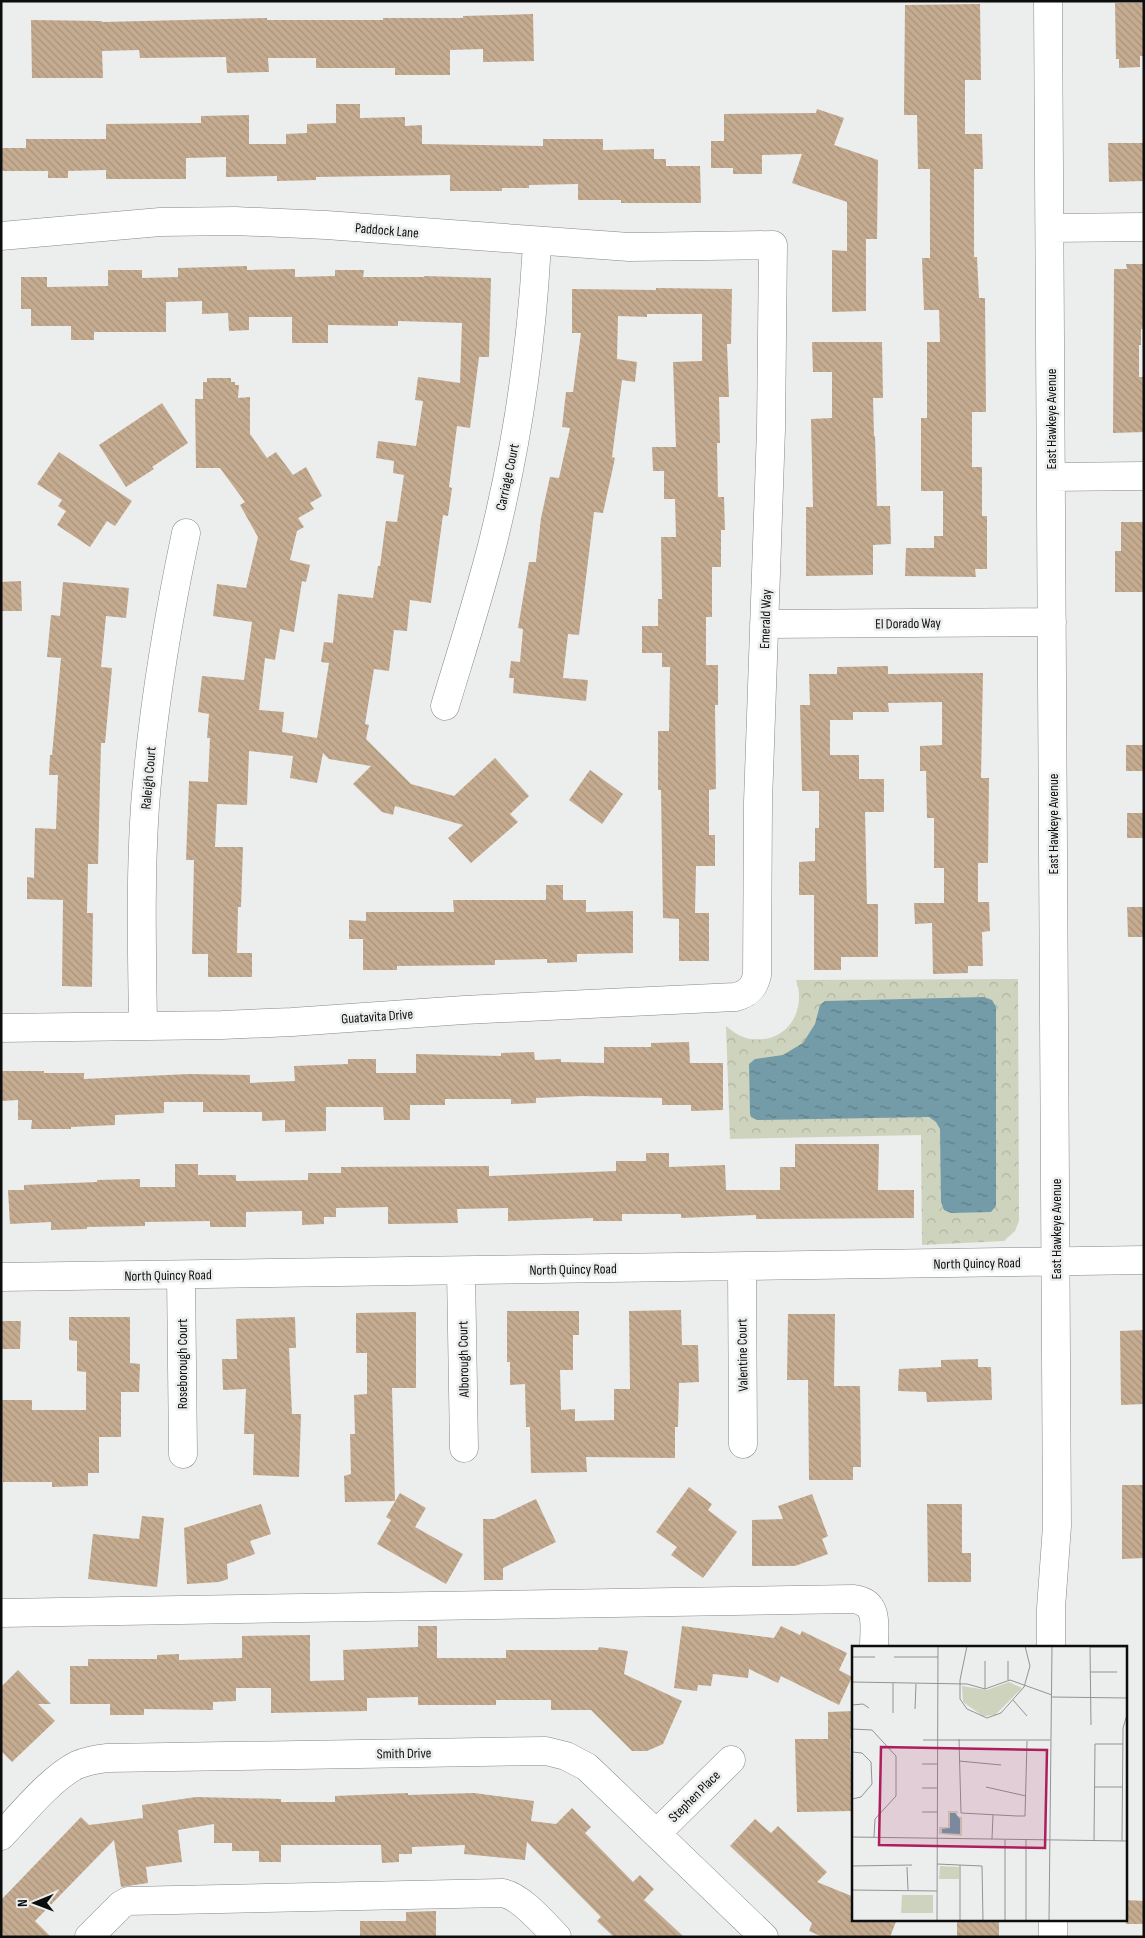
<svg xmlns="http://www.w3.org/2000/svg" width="1145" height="1938" font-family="'Sofia Sans Condensed',sans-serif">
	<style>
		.park { fill: url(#park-crowns) }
		.water { fill: url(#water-ripples) }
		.building { fill: url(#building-back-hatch) }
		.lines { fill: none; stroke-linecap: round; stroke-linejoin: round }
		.minor-casing { stroke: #878788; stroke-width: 29 }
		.minor { stroke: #fff; stroke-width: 28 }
		.labels { text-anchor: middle; stroke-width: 5; stroke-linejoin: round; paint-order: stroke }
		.street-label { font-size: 14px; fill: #0c0d0d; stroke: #eceded }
		.inset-road { fill: none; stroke: #929393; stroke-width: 1 }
		.view { fill: #ac1f5c; fill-opacity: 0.15; stroke: #ac1f5c; stroke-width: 2.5 }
		.inset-edge { fill: none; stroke: #0c0d0d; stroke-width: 2.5 }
	</style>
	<defs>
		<pattern id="park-crowns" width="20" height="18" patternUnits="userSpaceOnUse" patternTransform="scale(1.25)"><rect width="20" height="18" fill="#ced3be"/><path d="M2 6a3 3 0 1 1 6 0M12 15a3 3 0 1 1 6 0" fill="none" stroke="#b0b4a2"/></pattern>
		<pattern id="water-ripples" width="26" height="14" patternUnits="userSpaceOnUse" patternTransform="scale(1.25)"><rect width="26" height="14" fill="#749ba8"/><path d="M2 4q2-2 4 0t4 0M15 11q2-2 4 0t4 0" fill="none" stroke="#5e7d87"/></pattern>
		<pattern id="building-back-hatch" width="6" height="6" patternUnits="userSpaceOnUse" patternTransform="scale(1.25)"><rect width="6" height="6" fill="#c5ac91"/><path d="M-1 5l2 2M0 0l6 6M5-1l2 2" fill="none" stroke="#a8937c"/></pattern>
	</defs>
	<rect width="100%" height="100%" fill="#eceded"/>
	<path class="park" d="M 1018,979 L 1019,1221 L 1015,1231 L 1004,1241 L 922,1245 L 921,1135 L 730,1139 L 726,1026 C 732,1031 739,1036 746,1038 C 783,1047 808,1014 796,980 Z"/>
	<path class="water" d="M 984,997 L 992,1000 L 996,1007 L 996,1206 L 991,1212 L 951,1213 L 944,1210 L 941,1202 L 940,1129 L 936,1122 L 929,1117 L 757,1120 L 751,1117 L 750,1114 L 749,1064 L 755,1059 L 783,1055 L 803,1043 L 815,1024 L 820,1005 L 825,1001 Z"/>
	<path class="building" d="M 1115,3 L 1144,3 L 1144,56 L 1140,56 L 1140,67 L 1119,68 L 1119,59 L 1116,59 Z
		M 980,4 L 981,80 L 965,80 L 965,134 L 982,134 L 983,169 L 974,169 L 974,257 L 977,257 L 979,298 L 985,298 L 986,412 L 972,412 L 972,467 L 982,467 L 982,516 L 987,516 L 987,569 L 975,569 L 976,577 L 905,576 L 906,548 L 934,548 L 934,536 L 943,536 L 943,491 L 921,491 L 921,418 L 927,418 L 927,342 L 940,342 L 939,310 L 924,310 L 922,258 L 930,258 L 930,169 L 918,169 L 917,115 L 904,115 L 905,5 Z
		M 533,14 L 534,61 L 483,62 L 483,49 L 450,50 L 450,75 L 395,75 L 395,68 L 316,68 L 316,58 L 268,58 L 269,72 L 227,73 L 226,57 L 140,58 L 139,50 L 102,51 L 103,78 L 32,78 L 31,20 L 102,21 L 102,22 L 267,18 L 267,20 L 383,20 L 383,18 L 463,18 L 463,16 Z
		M 336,104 L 360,104 L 360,118 L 405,117 L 405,126 L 422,125 L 422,144 L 543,146 L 543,139 L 603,139 L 603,150 L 654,149 L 654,159 L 666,159 L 666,166 L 700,166 L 701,203 L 621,203 L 621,200 L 578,200 L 578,184 L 529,185 L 529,188 L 502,188 L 502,191 L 450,191 L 450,175 L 316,177 L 316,180 L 277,181 L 277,176 L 226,177 L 226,157 L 186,158 L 186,179 L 106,179 L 106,170 L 68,171 L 68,178 L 48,178 L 48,171 L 1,171 L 1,148 L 26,148 L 26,139 L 106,139 L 106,124 L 201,123 L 201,116 L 249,115 L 249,144 L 286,144 L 286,134 L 307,133 L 307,124 L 336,123 Z
		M 817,109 L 844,118 L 834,145 L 878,160 L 877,239 L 866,239 L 866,311 L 832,312 L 832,250 L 847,251 L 847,202 L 792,183 L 802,154 L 762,155 L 762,174 L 733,174 L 733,168 L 711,168 L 711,141 L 724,141 L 724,114 L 816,113 Z
		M 1108,143 L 1144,143 L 1144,181 L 1109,182 Z
		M 1126,264 L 1144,264 L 1144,329 L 1141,329 L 1141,345 L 1139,345 L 1139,377 L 1144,377 L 1144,432 L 1113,433 L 1114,269 L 1127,269 Z
		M 247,266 L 247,270 L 295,269 L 295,277 L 335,276 L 335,270 L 364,270 L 363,277 L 424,277 L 424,276 L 491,278 L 489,357 L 479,357 L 470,428 L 457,426 L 449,487 L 452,488 L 448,516 L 443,515 L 431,603 L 410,600 L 407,631 L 394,630 L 389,671 L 374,669 L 365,724 L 369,725 L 366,739 L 411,784 L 454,796 L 495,758 L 529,796 L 510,814 L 518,822 L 471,863 L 448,838 L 463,825 L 395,806 L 393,815 L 382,812 L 353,784 L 371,766 L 329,759 L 323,753 L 317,783 L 290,778 L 293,756 L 249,751 L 247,805 L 217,804 L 215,847 L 243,847 L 241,907 L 238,907 L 237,953 L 252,953 L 252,977 L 208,977 L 208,954 L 192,954 L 194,860 L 186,860 L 189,781 L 208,782 L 210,738 L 207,738 L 209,714 L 198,712 L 202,676 L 244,680 L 252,622 L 213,616 L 217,584 L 246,588 L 258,537 L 240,505 L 245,502 L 220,468 L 196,468 L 195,399 L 203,399 L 203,382 L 207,382 L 207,378 L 231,378 L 231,382 L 235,382 L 235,385 L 239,385 L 238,398 L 250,397 L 250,434 L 267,458 L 276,452 L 293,475 L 306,467 L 322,496 L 310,503 L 314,509 L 298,518 L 304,527 L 297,531 L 290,560 L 310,565 L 306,582 L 302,581 L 294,632 L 280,629 L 275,660 L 265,658 L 259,710 L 284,712 L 282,732 L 317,738 L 329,663 L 321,662 L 324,642 L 333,643 L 338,594 L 373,598 L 378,566 L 380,566 L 386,521 L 397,522 L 404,475 L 393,473 L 394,461 L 376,458 L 378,441 L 416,446 L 423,401 L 415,400 L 418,377 L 460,383 L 462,323 L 398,321 L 398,326 L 328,325 L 328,343 L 292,343 L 292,317 L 249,317 L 249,330 L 229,331 L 228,313 L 202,314 L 202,301 L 166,302 L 166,332 L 94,332 L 94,340 L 71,340 L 71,326 L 31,326 L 31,309 L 21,309 L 21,277 L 47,277 L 47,287 L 108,286 L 108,270 L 142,270 L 142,278 L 178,277 L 178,268 Z
		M 656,288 L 732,289 L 731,344 L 727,344 L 729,397 L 719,397 L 720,443 L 717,443 L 718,497 L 724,497 L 725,530 L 721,530 L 721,567 L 712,567 L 712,617 L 706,617 L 706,665 L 718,665 L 718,705 L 715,705 L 716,789 L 709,790 L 709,835 L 715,835 L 715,866 L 696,866 L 695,913 L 709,913 L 709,961 L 679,961 L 679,919 L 663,918 L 661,790 L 658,790 L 658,731 L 669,731 L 670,667 L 662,667 L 662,653 L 642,653 L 642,626 L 658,626 L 658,599 L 662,599 L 661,537 L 676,537 L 675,499 L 664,499 L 664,471 L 653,471 L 652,447 L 676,447 L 673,362 L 702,361 L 702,314 L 647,314 L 647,317 L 618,316 L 617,359 L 637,362 L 635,382 L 622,380 L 612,457 L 615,458 L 603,513 L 594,512 L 579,635 L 568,634 L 563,678 L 588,680 L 586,701 L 513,693 L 514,678 L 509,678 L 511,661 L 520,662 L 523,629 L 518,628 L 529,562 L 536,562 L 541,518 L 550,477 L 559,478 L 570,428 L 562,427 L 566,392 L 573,392 L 581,333 L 572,333 L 572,289 L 656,290 Z
		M 812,342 L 882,342 L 883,398 L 873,398 L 874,436 L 875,436 L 877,506 L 890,506 L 891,544 L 873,545 L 873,575 L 806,576 L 806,507 L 813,507 L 811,419 L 832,418 L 832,372 L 813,372 Z
		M 162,403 L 188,443 L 152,467 L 154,469 L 126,487 L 99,445 Z
		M 59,452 L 132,501 L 115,526 L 107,521 L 90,547 L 57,525 L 66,511 L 58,506 L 62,500 L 37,484 Z
		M 1121,522 L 1144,522 L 1144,592 L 1115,592 L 1115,551 L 1121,551 Z
		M 21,581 L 22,611 L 1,611 L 1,582 Z
		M 63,582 L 129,588 L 126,618 L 106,616 L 101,667 L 112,668 L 105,743 L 101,743 L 98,864 L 88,864 L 87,913 L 93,913 L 92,987 L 62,986 L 63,900 L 27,899 L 27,877 L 34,878 L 35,828 L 56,829 L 58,775 L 49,775 L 50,755 L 52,755 L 61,658 L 47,657 L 51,615 L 60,616 Z
		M 888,666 L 888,674 L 983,673 L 981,778 L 989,778 L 988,863 L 978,863 L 978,902 L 989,902 L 990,931 L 982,932 L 983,966 L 968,966 L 968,973 L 933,974 L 932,923 L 915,924 L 914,903 L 944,903 L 944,868 L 934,868 L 934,818 L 927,818 L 926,771 L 920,771 L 920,746 L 942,745 L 942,702 L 888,703 L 889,712 L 853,712 L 853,720 L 830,720 L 830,755 L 859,755 L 859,779 L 884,779 L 884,812 L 865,812 L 867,904 L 878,904 L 878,957 L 841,957 L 841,970 L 814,970 L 814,895 L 799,895 L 799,862 L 815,861 L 815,828 L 819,828 L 819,791 L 802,791 L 800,705 L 810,705 L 809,674 L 837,674 L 837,667 Z
		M 1126,745 L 1144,745 L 1144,771 L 1126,771 Z
		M 590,770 L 623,794 L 602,824 L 569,800 Z
		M 1127,813 L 1144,813 L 1144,838 L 1127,838 Z
		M 546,885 L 563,885 L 563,900 L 586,900 L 586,912 L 633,911 L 633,953 L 577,954 L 577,962 L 547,963 L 547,959 L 495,960 L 495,965 L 397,966 L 397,970 L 363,970 L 363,939 L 349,939 L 349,920 L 366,921 L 366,912 L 454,912 L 453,900 L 546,900 Z
		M 1127,907 L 1144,907 L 1144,937 L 1128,937 Z
		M 689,1042 L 690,1063 L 723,1063 L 723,1110 L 691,1111 L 691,1105 L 662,1105 L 662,1098 L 582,1096 L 536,1098 L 536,1103 L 511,1104 L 511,1099 L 445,1099 L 445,1105 L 410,1105 L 410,1120 L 384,1120 L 383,1107 L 326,1107 L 326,1131 L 285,1132 L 285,1120 L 262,1121 L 262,1112 L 203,1112 L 203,1102 L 164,1102 L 164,1113 L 115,1115 L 115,1125 L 71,1127 L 71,1129 L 31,1129 L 32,1120 L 18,1120 L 18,1100 L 1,1101 L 1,1071 L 44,1071 L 44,1073 L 84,1073 L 84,1079 L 189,1074 L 250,1075 L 250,1083 L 295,1081 L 294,1066 L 348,1064 L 348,1059 L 376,1059 L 376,1073 L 416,1073 L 416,1054 L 501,1056 L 501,1053 L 534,1052 L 535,1060 L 561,1059 L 561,1062 L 604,1063 L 604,1047 L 651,1047 L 651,1043 Z
		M 795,1144 L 879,1144 L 878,1190 L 914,1190 L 914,1218 L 756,1219 L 756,1215 L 681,1218 L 681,1214 L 622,1214 L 622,1221 L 593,1221 L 593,1218 L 508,1221 L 508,1208 L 457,1209 L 458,1223 L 388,1224 L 388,1207 L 336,1208 L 336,1217 L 324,1217 L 324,1224 L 302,1225 L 302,1211 L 246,1212 L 246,1227 L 210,1227 L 210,1221 L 145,1222 L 145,1226 L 87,1227 L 87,1229 L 51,1230 L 51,1222 L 10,1224 L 8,1190 L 24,1190 L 24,1185 L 97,1182 L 97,1180 L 140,1179 L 140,1187 L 175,1187 L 175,1164 L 198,1164 L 198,1175 L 236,1175 L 236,1181 L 308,1180 L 308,1173 L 341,1173 L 341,1167 L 489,1166 L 489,1176 L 616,1171 L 616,1161 L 646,1161 L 646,1153 L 669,1153 L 669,1167 L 725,1165 L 726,1190 L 780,1190 L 780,1167 L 795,1167 Z
		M 681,1310 L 682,1345 L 698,1345 L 699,1382 L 679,1383 L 678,1427 L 675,1427 L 675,1458 L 586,1457 L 587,1472 L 531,1473 L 530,1427 L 526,1427 L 525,1384 L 510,1385 L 510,1362 L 507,1362 L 507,1311 L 579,1311 L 579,1335 L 573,1335 L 573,1370 L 560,1370 L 561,1410 L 575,1409 L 575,1421 L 614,1420 L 614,1389 L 630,1389 L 629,1311 Z
		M 416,1312 L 416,1388 L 392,1388 L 395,1501 L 345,1502 L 344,1476 L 351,1474 L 350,1434 L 355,1434 L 354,1395 L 367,1394 L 367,1353 L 356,1353 L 356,1313 Z
		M 788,1314 L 835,1314 L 834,1386 L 860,1386 L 861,1467 L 853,1467 L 853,1480 L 809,1480 L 808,1380 L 787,1380 Z
		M 69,1317 L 130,1317 L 130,1363 L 140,1364 L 139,1392 L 121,1392 L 121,1437 L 99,1437 L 99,1473 L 88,1473 L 88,1486 L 52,1487 L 52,1482 L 3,1482 L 1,1400 L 32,1400 L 32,1410 L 86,1410 L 86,1372 L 77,1371 L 77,1341 L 69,1340 Z
		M 295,1317 L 296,1348 L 289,1348 L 292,1414 L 301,1414 L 299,1477 L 253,1475 L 254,1434 L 244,1434 L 246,1389 L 223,1390 L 222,1359 L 237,1359 L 236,1319 Z
		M 1,1321 L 21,1321 L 20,1349 L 1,1349 Z
		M 1144,1330 L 1144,1404 L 1121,1405 L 1120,1331 Z
		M 978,1359 L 978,1367 L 991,1367 L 992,1400 L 927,1402 L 926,1392 L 898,1391 L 899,1369 L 941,1367 L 941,1360 Z
		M 1122,1485 L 1144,1485 L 1144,1558 L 1122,1559 Z
		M 689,1487 L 712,1504 L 708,1510 L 737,1532 L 703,1578 L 671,1555 L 677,1547 L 656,1532 Z
		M 400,1493 L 426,1508 L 415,1527 L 463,1554 L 446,1584 L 377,1544 L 391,1520 L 386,1517 Z
		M 812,1494 L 828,1536 L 822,1539 L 828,1554 L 795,1566 L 752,1566 L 752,1520 L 783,1519 L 778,1506 Z
		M 536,1499 L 556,1542 L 503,1568 L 503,1580 L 484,1580 L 483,1519 L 494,1519 Z
		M 261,1504 L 271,1534 L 250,1541 L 255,1554 L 227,1564 L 228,1579 L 219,1582 L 187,1584 L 184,1528 Z
		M 927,1504 L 962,1504 L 962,1553 L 971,1553 L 971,1582 L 928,1582 Z
		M 142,1516 L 164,1518 L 157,1587 L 88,1579 L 93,1534 L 139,1539 Z
		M 418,1626 L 437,1626 L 437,1658 L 506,1658 L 506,1650 L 598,1650 L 599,1647 L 628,1651 L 624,1674 L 682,1701 L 663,1744 L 647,1751 L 632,1751 L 591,1710 L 551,1710 L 551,1700 L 496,1700 L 496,1705 L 418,1705 L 418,1697 L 367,1698 L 367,1711 L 271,1713 L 271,1688 L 236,1688 L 236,1701 L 213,1702 L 213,1710 L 144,1709 L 144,1715 L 110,1715 L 110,1704 L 70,1704 L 70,1666 L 88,1666 L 88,1659 L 157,1659 L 157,1655 L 179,1654 L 179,1660 L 242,1658 L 242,1636 L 310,1635 L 310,1681 L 344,1680 L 343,1650 L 418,1647 Z
		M 682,1626 L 774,1638 L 781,1626 L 800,1635 L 802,1631 L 847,1653 L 839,1670 L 852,1677 L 839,1705 L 781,1676 L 778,1683 L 749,1669 L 748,1678 L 713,1674 L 711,1686 L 698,1685 L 697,1691 L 674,1688 Z
		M 18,1670 L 51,1704 L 38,1704 L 55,1721 L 12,1762 L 1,1751 L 1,1687 Z
		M 854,1711 L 854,1739 L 850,1739 L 852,1811 L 797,1812 L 795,1739 L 828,1739 L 828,1712 Z
		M 408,1793 L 408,1795 L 474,1793 L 534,1801 L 531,1821 L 556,1824 L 572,1808 L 591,1827 L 585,1833 L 633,1882 L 640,1875 L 654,1889 L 644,1900 L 684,1937 L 614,1937 L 597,1921 L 601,1917 L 527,1842 L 525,1860 L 464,1854 L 465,1845 L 412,1847 L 412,1854 L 399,1854 L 399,1862 L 382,1863 L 381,1845 L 281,1845 L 281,1862 L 259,1862 L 259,1851 L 232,1851 L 232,1843 L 214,1843 L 214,1824 L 178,1830 L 182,1862 L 146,1867 L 148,1883 L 121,1887 L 114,1840 L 35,1921 L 51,1937 L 1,1937 L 1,1900 L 81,1817 L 89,1825 L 143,1818 L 142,1805 L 196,1797 L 281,1799 L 281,1802 L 335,1802 L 335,1796 Z
		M 755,1819 L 771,1833 L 778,1826 L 827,1872 L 817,1882 L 854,1897 L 854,1919 L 897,1919 L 890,1937 L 823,1937 L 809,1931 L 812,1923 L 730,1846 Z
		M 1126,1900 L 1144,1901 L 1144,1924 L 1126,1924 Z
		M 436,1911 L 436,1937 L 360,1937 L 360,1921 L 406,1921 L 406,1912 Z
		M 957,1919 L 999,1919 L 999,1937 L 957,1937 Z"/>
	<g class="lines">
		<defs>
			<path id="minor" d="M 1048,1 L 1057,1526 L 1051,1608 L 1051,1647
				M 1051,228 L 1144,227
				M 1,236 L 160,222 L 235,221 L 326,225 L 629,247 L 773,245 L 771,429 L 758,802 L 757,975 C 754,988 748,994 735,997 L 464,1010 L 292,1022 L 222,1025 L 1,1028
				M 1051,477 L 1144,476
				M 764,624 L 1052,622
				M 445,706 C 461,653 478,600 492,546 C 517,446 532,345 537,242
				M 143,1026 C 142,952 140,879 145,806 C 152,714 167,623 186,533
				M 742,1267 L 743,1444
				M 461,1271 L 464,1448
				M 181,1275 L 183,1454
				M 1,1277 L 1144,1260
				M 1,1613 L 853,1599 C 880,1602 874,1626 874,1647
				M 657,1833 L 731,1760
				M 1,1836 C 21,1815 52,1777 77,1765 C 87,1761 97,1759 107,1758 L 546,1751 L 566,1756 L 587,1767 L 764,1937
				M 1053,1919 L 1053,1937
				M 89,1937 L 121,1905 L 128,1901 L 502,1893 C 520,1895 544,1924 557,1937"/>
		</defs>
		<use href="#minor" class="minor-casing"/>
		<use href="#minor" class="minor"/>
	</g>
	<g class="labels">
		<g class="street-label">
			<text transform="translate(387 230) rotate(5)" y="5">Paddock Lane</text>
			<text transform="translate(1051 419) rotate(-90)" y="5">East Hawkeye Avenue</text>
			<text transform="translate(507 477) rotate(-78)" y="5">Carriage Court</text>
			<text transform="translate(765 619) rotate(-88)" y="5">Emerald Way</text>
			<text transform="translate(908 623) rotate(-1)" y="5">El Dorado Way</text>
			<text transform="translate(148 778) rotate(-85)" y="5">Raleigh Court</text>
			<text transform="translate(1053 824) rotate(-90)" y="5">East Hawkeye Avenue</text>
			<text transform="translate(377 1016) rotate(-4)" y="5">Guatavita Drive</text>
			<text transform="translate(1056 1229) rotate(-90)" y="5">East Hawkeye Avenue</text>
			<text transform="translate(977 1263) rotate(-1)" y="5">North Quincy Road</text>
			<text transform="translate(573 1269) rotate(-1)" y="5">North Quincy Road</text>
			<text transform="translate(168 1275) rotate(-1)" y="5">North Quincy Road</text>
			<text transform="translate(742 1355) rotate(-91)" y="5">Valentine Court</text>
			<text transform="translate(463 1359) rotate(-91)" y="5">Alborough Court</text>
			<text transform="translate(182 1364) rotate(-90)" y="5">Roseborough Court</text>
			<text transform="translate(404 1753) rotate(-1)" y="5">Smith Drive</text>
			<text transform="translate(694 1796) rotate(-45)" y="5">Stephen Place</text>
		</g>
	</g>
	<g transform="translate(852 1646)">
		<rect width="275" height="275" fill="#eceded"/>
		<path d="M 50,249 L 81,249 L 81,267 L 49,267 Z" fill="#ced3be"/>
		<path d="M 157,36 L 170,42 L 143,69 L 131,70 L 111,56 L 110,40 L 135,44 ZM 96,165 L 106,165 L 105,170 L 110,171 L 110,190 L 87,188 L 87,181 L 96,181 ZM 88,220 L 107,221 L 107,233 L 87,233 Z" fill="#ced3be"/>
		<path d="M 98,167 L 103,167 L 108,173 L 108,188 L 90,187 L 90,183 L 98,182 Z" fill="#749ba8"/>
		<path class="inset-road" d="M 115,0 L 108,34 L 108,53 L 115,63 L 135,72 L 149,67 L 172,41 L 178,20 L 173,0M 0,11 L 23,11M 42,11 L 86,11M 238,26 L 265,26M 156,34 L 156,15M 0,36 L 115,38 L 133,43 L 158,34 L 200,49M 133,43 L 133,15M 200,51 L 275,52M 161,54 L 175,70M 0,59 L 11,58 L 17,62M 63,63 L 64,38M 41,67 L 41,37M 239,79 L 238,1 L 275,1M 0,83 L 20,84 L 44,110 L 44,150 L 23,173 L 22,191M 107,93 L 109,167 L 165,170 L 173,170 L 175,95M 71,94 L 198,94M 0,106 L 10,107 L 19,116 L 20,138 L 9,151 L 0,153M 107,115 L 149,119M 70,118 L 86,118M 134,141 L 174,150M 243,141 L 271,141M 70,142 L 86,142M 70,166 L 86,166M 0,191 L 275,195M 140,193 L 141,169M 242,195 L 243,98 L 271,98M 270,195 L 271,82 L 275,69M 85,218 L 130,220 L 131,275M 108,219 L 108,275M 0,220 L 60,219M 55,221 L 56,244M 0,244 L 85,245M 85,275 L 86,0M 153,275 L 153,194M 174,275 L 174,194M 197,275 L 200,0"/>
		<path class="view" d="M 29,101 L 195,104 L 193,202 L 27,199 Z"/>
		<rect width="275" height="275" class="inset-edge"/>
	</g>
	<rect width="1145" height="1938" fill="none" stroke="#0c0d0d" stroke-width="5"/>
	<g transform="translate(35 1903) rotate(269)" stroke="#eceded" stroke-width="4" paint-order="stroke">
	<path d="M0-4L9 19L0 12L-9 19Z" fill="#0c0d0d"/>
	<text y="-8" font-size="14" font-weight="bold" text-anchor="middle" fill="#0c0d0d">N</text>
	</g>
</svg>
